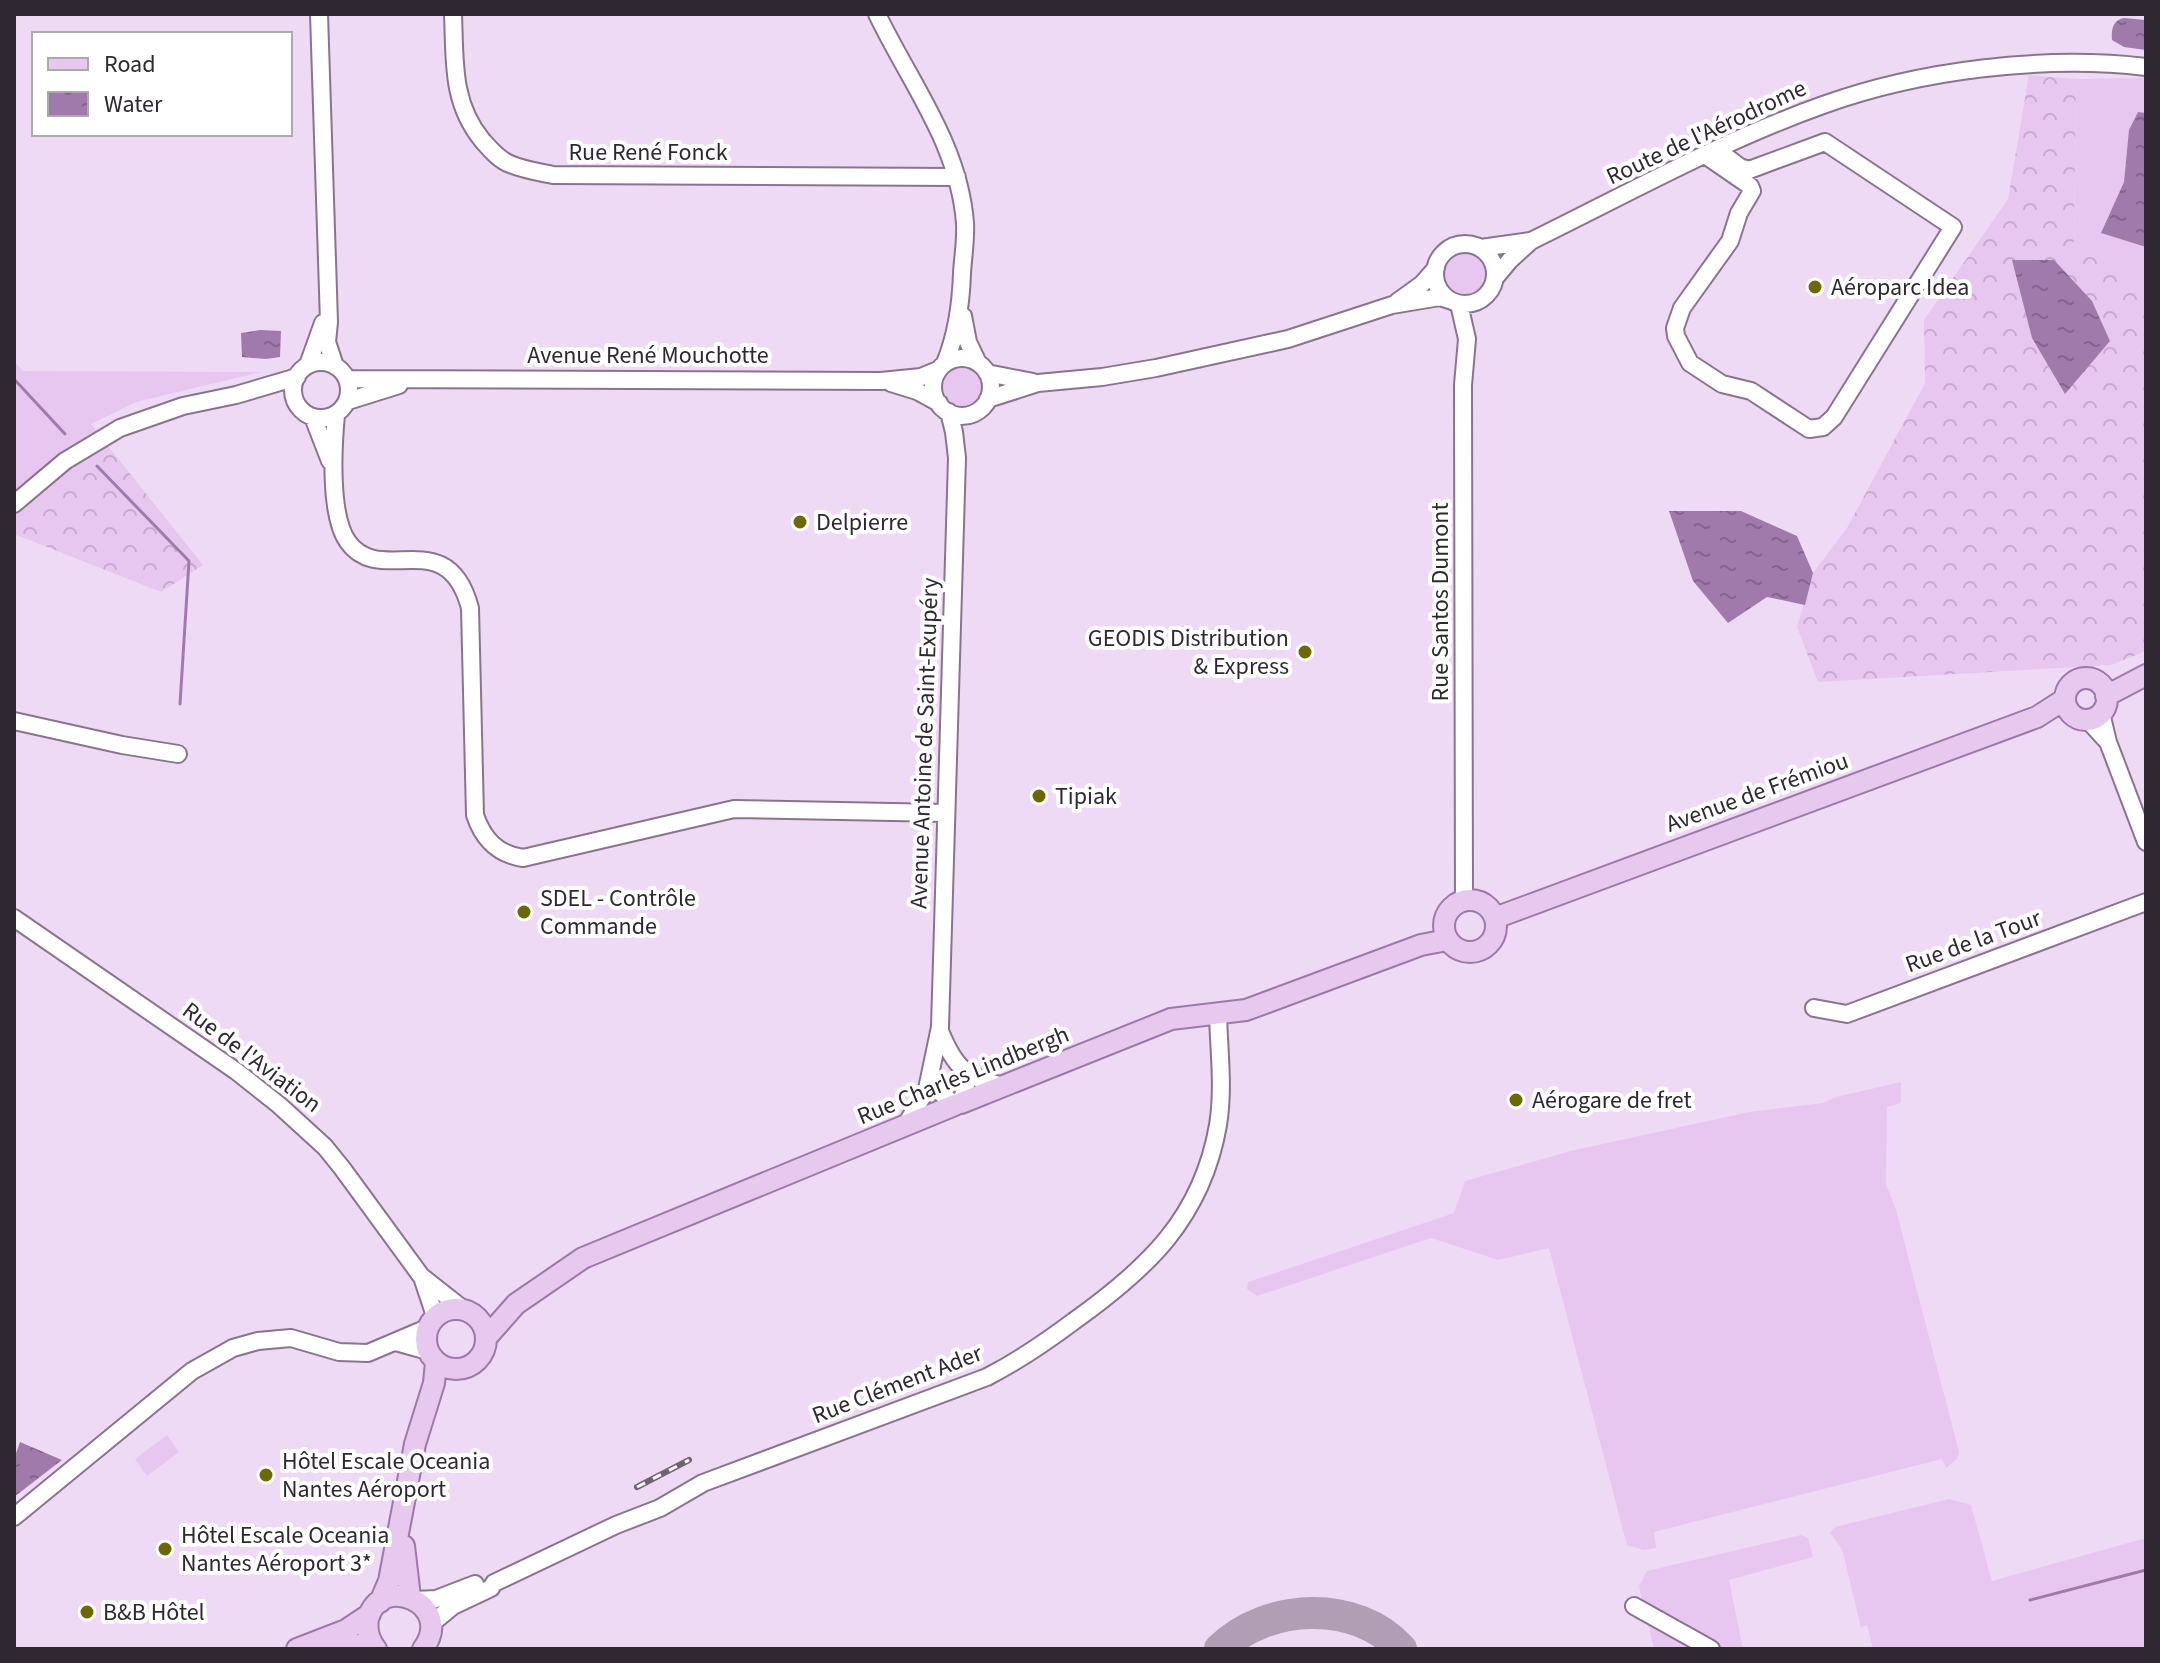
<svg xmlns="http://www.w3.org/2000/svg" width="2160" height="1663" font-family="'Source Sans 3',sans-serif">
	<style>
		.grass { fill: #e7c7f0 }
		.forest { fill: url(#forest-crowns) }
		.water { fill: url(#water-ripples) }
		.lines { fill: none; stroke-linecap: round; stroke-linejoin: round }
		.stream { stroke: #a17aac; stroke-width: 3 }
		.taxiway { stroke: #b09fb4; stroke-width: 32 }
		.minor-casing { stroke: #88758d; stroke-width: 20 }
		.major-casing { stroke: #9c79a7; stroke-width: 24 }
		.minor { stroke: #fff; stroke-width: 16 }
		.major { stroke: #e7c9f0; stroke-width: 20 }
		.rail-casing { stroke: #706474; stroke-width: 6 }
		.rail { stroke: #fff; stroke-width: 3; stroke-dasharray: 9; stroke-linecap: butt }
		.poi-dot { fill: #6b6904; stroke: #fff; stroke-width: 3 }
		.labels { text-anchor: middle; stroke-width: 8; stroke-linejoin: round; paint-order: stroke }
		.street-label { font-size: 24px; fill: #2f2832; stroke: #fff }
		.poi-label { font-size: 24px; fill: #2f2832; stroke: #fff; text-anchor: start }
	</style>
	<defs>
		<pattern id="forest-crowns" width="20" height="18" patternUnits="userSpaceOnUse" patternTransform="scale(2)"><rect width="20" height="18" fill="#e7c7f0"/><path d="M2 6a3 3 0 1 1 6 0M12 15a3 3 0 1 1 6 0" fill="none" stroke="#c6abce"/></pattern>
		<pattern id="water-ripples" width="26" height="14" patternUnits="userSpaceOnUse" patternTransform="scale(2)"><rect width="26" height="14" fill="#a17aac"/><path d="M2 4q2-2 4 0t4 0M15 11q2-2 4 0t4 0" fill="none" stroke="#84648d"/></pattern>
	</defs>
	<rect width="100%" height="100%" fill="#efdaf5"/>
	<path class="grass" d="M 2146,78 L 2146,290 L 2122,270 L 2074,248 L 2076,79 Z
		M1443 273a22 22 0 1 1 44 0a22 22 0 1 1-44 0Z
		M 14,361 L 23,371 L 261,372 L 136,402 L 91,424 L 112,451 C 75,475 44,500 14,532 Z
		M943 387a20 20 0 1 1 40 0a20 20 0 1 1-40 0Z
		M 1901,1082 L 1901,1103 L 1887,1107 L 1886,1184 L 1896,1210 L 1959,1452 L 1957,1459 L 1946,1468 L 1942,1459 L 1654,1532 L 1656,1548 L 1644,1550 L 1627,1545 L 1549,1248 L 1498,1260 L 1431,1238 L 1257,1296 L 1247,1289 L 1248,1282 L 1454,1213 L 1465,1181 L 1571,1151 L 1749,1112 L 1823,1103 L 1836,1097 Z
		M 167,1435 L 179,1452 L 147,1476 L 135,1459 Z
		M 1949,1499 L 1971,1505 L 1992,1581 L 2146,1538 L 2146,1649 L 1873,1649 L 1867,1625 L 1861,1627 L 1842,1549 L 1830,1533 L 1835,1527 Z
		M 1801,1535 L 1808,1538 L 1813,1557 L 1729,1580 L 1743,1649 L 1654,1649 L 1639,1586 L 1647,1571 Z"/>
	<path class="forest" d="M 2029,75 L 2076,79 L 2074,248 L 2122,270 L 2146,290 L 2146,651 L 2111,665 L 1818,682 L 1797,627 L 1813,573 L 1847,528 L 1925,383 L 1924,320 L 2008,199 Z
		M 112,451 L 203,565 L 161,592 L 14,534 C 32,501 80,472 112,451 Z"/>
	<path class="water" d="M 2124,18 L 2146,20 L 2146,50 L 2124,47 L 2112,40 C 2111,29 2113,20 2124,18 Z
		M 2138,112 L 2146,113 L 2146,247 L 2101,233 L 2124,182 L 2129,130 Z
		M 2012,260 L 2054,260 L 2092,301 L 2110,341 L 2065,394 L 2032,338 Z
		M 260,330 L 281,331 L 280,357 L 266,359 L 242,357 L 241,333 Z
		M 1669,511 L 1741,511 L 1797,536 L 1813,573 L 1805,605 L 1767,597 L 1728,623 L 1693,581 Z
		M 20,1442 L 62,1460 L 14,1497 L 14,1459 Z"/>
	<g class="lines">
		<path class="stream" d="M 14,379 L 65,434
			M 97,466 L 189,561 L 180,704
			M 2030,1600 L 2146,1570"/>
		<path class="taxiway" d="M 1220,1649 C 1267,1603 1356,1599 1401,1649"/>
		<defs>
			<path id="minor" d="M 319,14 L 329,322 L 327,342 L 335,366
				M 453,14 C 455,60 451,102 482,140 C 490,149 499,160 510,164 C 524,170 539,172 553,175 L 957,177
				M 877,14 C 910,83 959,144 965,223 C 966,239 963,257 962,273 C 961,304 957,334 945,363
				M 1705,155 L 1750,186 L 1752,191 L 1739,213 L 1730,241 L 1682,308 L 1675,328 L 1676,336 L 1690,363 L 1722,384 L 1751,391 L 1809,429 L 1823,427 L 1834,417 L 1953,227 L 1825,142 L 1749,170 L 1740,167 L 1717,150
				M1435 274a30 30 0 1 1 60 0a30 30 0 1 1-60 0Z
				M 1481,248 L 1530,241
				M 1495,278 L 1510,260 L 1531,241 C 1627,194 1722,141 1823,105 C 1920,70 2044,55 2146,67
				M 1397,302 L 1422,284 L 1436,268
				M 1459,304 L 1467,339 L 1463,385 L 1464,901
				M 963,316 L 968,342 L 978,363
				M933 387a29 29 0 1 1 58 0a29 29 0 1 1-58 0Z
				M293 390a28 28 0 1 1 56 0a28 28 0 1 1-56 0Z
				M 308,365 L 323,323
				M 987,373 L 1033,382
				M 347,379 L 881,381 L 921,377 L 938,370
				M 891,383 L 917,391 L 939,403
				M 988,399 L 1038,383 L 1102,377 L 1156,368 L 1288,339 L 1392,305 L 1440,297 L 1449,300
				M 348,401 L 399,385
				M 336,415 C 333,446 329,516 348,542 C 381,588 447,522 470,608 L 475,815 C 483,839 497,854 523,858 L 734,809 L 944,813
				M 313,417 L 330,461
				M 14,504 L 65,461 L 120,428 L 183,406 L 236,395 L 297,377
				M 2101,713 L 2108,742 L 2146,842
				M 2087,719 L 2107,741
				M 14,721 L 122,745 L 178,754
				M 14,918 L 236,1071 L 279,1105 L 325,1147 L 342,1168 L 421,1276 L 463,1309
				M 1814,1008 L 1847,1014 L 2146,902
				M 940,1031 C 955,1068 966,1078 1004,1086
				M 932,1074 L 941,1093 L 955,1105 L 961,1103 L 966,1085 L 964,1072
				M 905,1126 L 927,1089 L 940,1027 L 957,458 L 954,432 L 949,412
				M 422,1277 L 435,1316
				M 396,1342 L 428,1351
				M 14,1517 L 192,1371 L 233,1348 L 258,1341 L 291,1338 L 339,1352 L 368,1353 L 427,1328
				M 415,1600 L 436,1599 L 475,1584
				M 1634,1606 L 1711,1649
				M 431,1624 L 453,1606 L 491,1588 L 494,1583 L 616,1525 L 660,1508 L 703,1483 L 987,1377 C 1018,1361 1046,1342 1074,1321 C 1147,1269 1202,1218 1218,1125 C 1224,1088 1219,1052 1218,1015"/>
			<path id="major" d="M2065 699a21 21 0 1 1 42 0a21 21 0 1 1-42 0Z
				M 2106,696 L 2146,675
				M1444 926a26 26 0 1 1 52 0a26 26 0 1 1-52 0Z
				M 1495,918 L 2037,717 L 2065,699
				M 961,1103 L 1171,1019 L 1246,1010 L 1421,945 L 1447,940
				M426 1339a30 30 0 1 1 60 0a30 30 0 1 1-60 0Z
				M 486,1338 L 516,1304 L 583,1258 L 955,1105
				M 404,1546 L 410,1597
				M 380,1602 L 389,1581 L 415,1444 L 434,1383 L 436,1362
				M 297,1649 L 346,1630 L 370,1614
				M 339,1649 L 352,1644 L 375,1649
				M 376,1649 C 369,1640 366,1630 368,1619 C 380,1572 456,1604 423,1649"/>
		</defs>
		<use href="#minor" class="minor-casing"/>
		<use href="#major" class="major-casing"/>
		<use href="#minor" class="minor"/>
		<use href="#major" class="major"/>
		<defs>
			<path id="rail" d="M 637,1487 L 689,1460"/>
		</defs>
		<use href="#rail" class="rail-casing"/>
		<use href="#rail" class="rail"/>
	</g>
	<g class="poi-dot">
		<circle cx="1815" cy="287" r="8"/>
		<circle cx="800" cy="522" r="8"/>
		<circle cx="1305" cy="652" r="8"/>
		<circle cx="1039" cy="796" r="8"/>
		<circle cx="524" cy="912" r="8"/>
		<circle cx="1516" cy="1100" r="8"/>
		<circle cx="266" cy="1475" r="8"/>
		<circle cx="165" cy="1549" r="8"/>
		<circle cx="87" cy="1612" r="8"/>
	</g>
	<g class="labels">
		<g class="street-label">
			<text transform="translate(1706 132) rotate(-25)" y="8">Route de l'Aérodrome</text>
			<text x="648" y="160">Rue René Fonck</text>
			<text x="648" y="363">Avenue René Mouchotte</text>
			<text transform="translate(1440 602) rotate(-90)" y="8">Rue Santos Dumont</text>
			<text transform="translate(924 743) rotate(-88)" y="8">Avenue Antoine de Saint-Exupéry</text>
			<text transform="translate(1757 792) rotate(-20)" y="8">Avenue de Frémiou</text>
			<text transform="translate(1973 941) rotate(-20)" y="8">Rue de la Tour</text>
			<text transform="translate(252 1057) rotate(37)" y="8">Rue de l'Aviation</text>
			<text transform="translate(963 1075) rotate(-22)" y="8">Rue Charles Lindbergh</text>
			<text transform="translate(897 1384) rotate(-21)" y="8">Rue Clément Ader</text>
		</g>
		<g class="poi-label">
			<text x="1831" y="295">Aéroparc Idea</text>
			<text x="816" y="530">Delpierre</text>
			<text x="1289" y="646" text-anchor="end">GEODIS Distribution<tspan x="1289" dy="28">&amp; Express</tspan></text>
			<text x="1055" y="804">Tipiak</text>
			<text x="540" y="906">SDEL - Contrôle<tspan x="540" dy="28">Commande</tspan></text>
			<text x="1532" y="1108">Aérogare de fret</text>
			<text x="282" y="1469">Hôtel Escale Oceania<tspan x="282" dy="28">Nantes Aéroport</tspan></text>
			<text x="181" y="1543">Hôtel Escale Oceania<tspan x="181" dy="28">Nantes Aéroport 3*</tspan></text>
			<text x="103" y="1620">B&amp;B Hôtel</text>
		</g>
	</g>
	<rect width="2160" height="1663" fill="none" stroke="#2f2832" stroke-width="32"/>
	<rect x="32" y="32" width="260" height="104" fill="#ffffff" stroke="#aca9ad" stroke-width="2"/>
	<rect x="48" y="58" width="40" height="12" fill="#e7c9f0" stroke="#aca9ad" stroke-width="2"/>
	<text x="104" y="72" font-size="24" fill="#2f2832">Road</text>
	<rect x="48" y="92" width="40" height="24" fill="url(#water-ripples)" stroke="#aca9ad" stroke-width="2"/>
	<text x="104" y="112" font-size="24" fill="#2f2832">Water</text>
</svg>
